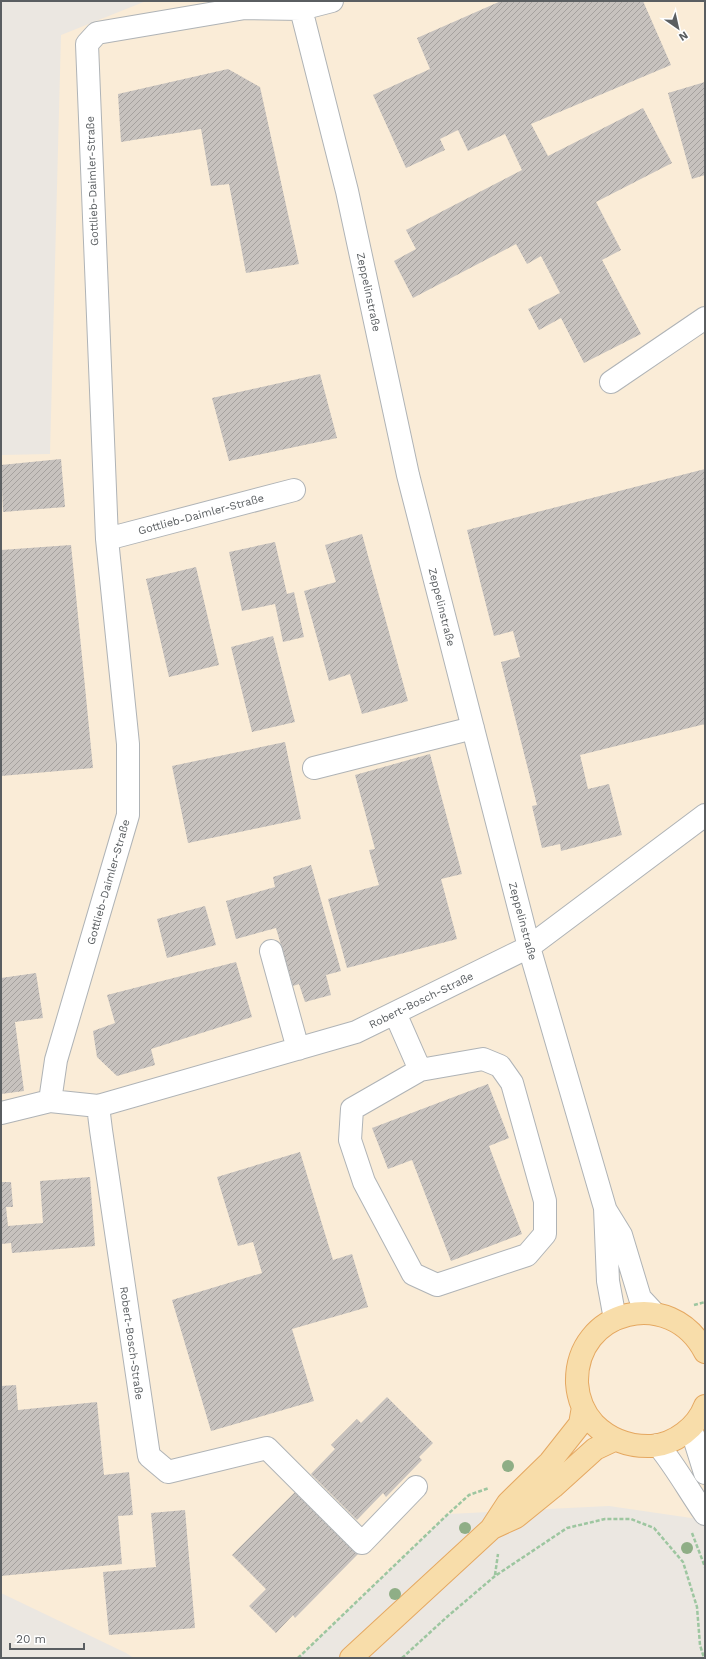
<svg xmlns="http://www.w3.org/2000/svg" width="706" height="1659" font-family="'Work Sans',sans-serif">
	<style>
		.commercial { fill: #faecd7 }
		.building { fill: url(#building-hatch) }
		.lines { fill: none; stroke-linecap: round; stroke-linejoin: round }
		.minor-casing { stroke: #afb3b6; stroke-width: 24 }
		.major-casing { stroke: #e5a861; stroke-width: 24 }
		.path { stroke: #9dc6a0; stroke-width: 2.5; stroke-dasharray: 4 2; stroke-linecap: butt }
		.minor { stroke: #fff; stroke-width: 22 }
		.major { stroke: #f8ddaa; stroke-width: 22 }
		.tree { fill: #8fae86 }
		.labels { text-anchor: middle; stroke-width: 3.5; stroke-linejoin: round; paint-order: stroke }
		.street-label { font-size: 11px; fill: #5a5e61; stroke: #fff }
	</style>
	<defs>
		<pattern id="building-hatch" width="6" height="6" patternUnits="userSpaceOnUse"><rect width="6" height="6" fill="#c7c2be"/><path d="M-1 1l2-2M0 6l6-6M5 7l2-2" fill="none" stroke="#a5a19e"/></pattern>
	</defs>
	<rect width="100%" height="100%" fill="#ebe7e1"/>
	<path class="commercial" d="M 146,1 L 705,1 L 705,1520 L 609,1506 L 448,1514 L 298,1658 L 134,1658 L 126,1653 L 1,1593 L 1,455 L 50,454 L 61,35 Z"/>
	<path class="building" d="M 501,1 L 643,1 L 671,65 L 531,124 L 548,156 L 643,108 L 672,163 L 596,202 L 621,250 L 602,260 L 641,334 L 584,363 L 561,318 L 539,330 L 528,309 L 560,293 L 541,256 L 527,264 L 516,244 L 413,298 L 394,261 L 416,249 L 406,230 L 522,170 L 505,134 L 468,151 L 458,130 L 440,139 L 445,150 L 406,168 L 373,95 L 430,69 L 417,38 Z
		M 228,69 L 260,87 L 299,264 L 246,273 L 229,184 L 211,186 L 201,129 L 121,142 L 118,94 Z
		M 705,82 L 705,175 L 692,179 L 668,93 Z
		M 320,374 L 337,438 L 229,461 L 212,398 Z
		M 61,459 L 65,507 L 3,512 L 1,465 Z
		M 705,469 L 705,724 L 580,755 L 588,789 L 609,784 L 622,835 L 561,851 L 560,844 L 542,848 L 532,806 L 537,805 L 501,662 L 520,657 L 513,631 L 494,636 L 467,530 Z
		M 362,534 L 408,701 L 362,714 L 350,674 L 329,681 L 304,591 L 336,582 L 325,545 Z
		M 275,542 L 287,594 L 294,592 L 304,637 L 283,642 L 275,604 L 242,611 L 229,552 Z
		M 71,545 L 93,768 L 1,776 L 1,550 Z
		M 196,567 L 219,665 L 169,677 L 146,579 Z
		M 273,636 L 295,722 L 252,732 L 231,647 Z
		M 285,742 L 301,819 L 188,843 L 172,766 Z
		M 430,754 L 462,874 L 441,879 L 457,939 L 347,968 L 328,899 L 379,885 L 369,850 L 375,849 L 355,775 Z
		M 311,865 L 341,971 L 326,975 L 331,995 L 305,1002 L 299,984 L 293,986 L 276,928 L 236,939 L 226,901 L 275,887 L 273,877 Z
		M 205,906 L 216,945 L 167,958 L 157,919 Z
		M 236,962 L 252,1017 L 151,1049 L 155,1065 L 117,1076 L 97,1057 L 93,1031 L 115,1023 L 107,995 Z
		M 36,973 L 43,1018 L 15,1022 L 24,1091 L 1,1094 L 1,978 Z
		M 488,1084 L 509,1138 L 489,1146 L 522,1234 L 451,1261 L 412,1160 L 388,1169 L 372,1128 Z
		M 300,1152 L 333,1260 L 352,1254 L 368,1307 L 292,1329 L 314,1401 L 211,1431 L 172,1300 L 262,1273 L 253,1242 L 238,1246 L 217,1177 Z
		M 90,1177 L 95,1246 L 12,1253 L 11,1243 L 1,1244 L 1,1182 L 11,1182 L 13,1207 L 6,1207 L 8,1226 L 43,1223 L 40,1181 Z
		M 16,1385 L 18,1410 L 97,1402 L 104,1475 L 129,1472 L 133,1515 L 118,1516 L 122,1564 L 1,1576 L 1,1386 Z
		M 387,1397 L 433,1443 L 419,1457 L 422,1460 L 386,1497 L 383,1493 L 357,1520 L 311,1474 L 335,1449 L 331,1445 L 357,1419 L 361,1423 Z
		M 296,1491 L 359,1553 L 295,1618 L 293,1615 L 276,1633 L 249,1606 L 266,1589 L 232,1555 Z
		M 185,1510 L 195,1628 L 109,1635 L 103,1572 L 156,1567 L 151,1513 Z"/>
	<g class="lines">
		<defs>
			<path id="minor" d="M 299,1 L 347,191 L 408,475 L 529,947 L 605,1208 L 608,1281 L 615,1319
				M 611,382 L 705,318
				M 107,539 L 294,490
				M 314,768 L 473,728
				M 271,951 L 298,1049
				M 395,1013 L 420,1070 L 483,1059 L 500,1066 L 512,1083 L 545,1201 L 545,1234 L 527,1255 L 437,1285 L 413,1274 L 364,1182 L 350,1140 L 352,1109 L 420,1070
				M 50,1101 L 56,1060 L 128,815 L 128,744 L 107,539 L 87,44 L 97,33 L 245,8 L 301,9 L 332,1
				M 98,1106 L 101,1130 L 149,1456 L 168,1472 L 267,1448 L 362,1543 L 416,1487
				M 1,1113 L 50,1101 L 98,1106 L 356,1032 L 529,947 L 705,815
				M 605,1209 L 621,1235 L 640,1298 L 654,1313
				M 691,1428 L 705,1473
				M 658,1445 C 676,1467 689,1491 705,1514"/>
			<path id="major" d="M 705,1352 C 671,1286 575,1309 577,1383 C 578,1398 584,1413 594,1424 C 610,1440 629,1447 652,1446 C 675,1444 697,1427 705,1406
				M 492,1528 L 516,1517 L 553,1487 L 595,1449 L 614,1440
				M 351,1658 L 491,1529 L 508,1503 L 550,1462 L 580,1424 L 583,1407"/>
		</defs>
		<use href="#minor" class="minor-casing"/>
		<use href="#major" class="major-casing"/>
		<path class="path" d="M 694,1305 L 705,1302
			M 692,1533 L 705,1567
			M 495,1575 L 498,1554
			M 298,1658 L 448,1514 L 469,1495 L 489,1488
			M 402,1658 L 448,1616 L 495,1576 L 567,1528 L 605,1519 L 631,1519 L 654,1528 L 683,1562 L 697,1607 L 700,1645 L 704,1658"/>
		<use href="#minor" class="minor"/>
		<use href="#major" class="major"/>
	</g>
	<g class="tree">
		<circle cx="508" cy="1466" r="6"/>
		<circle cx="465" cy="1528" r="6"/>
		<circle cx="687" cy="1548" r="6"/>
		<circle cx="395" cy="1594" r="6"/>
	</g>
	<g class="labels">
		<g class="street-label">
			<text transform="translate(92 181) rotate(-92)" y="4">Gottlieb-Daimler-Straße</text>
			<text transform="translate(369 292) rotate(78)" y="4">Zeppelinstraße</text>
			<text transform="translate(201 514) rotate(-15)" y="4">Gottlieb-Daimler-Straße</text>
			<text transform="translate(442 607) rotate(76)" y="4">Zeppelinstraße</text>
			<text transform="translate(108 882) rotate(-74)" y="4">Gottlieb-Daimler-Straße</text>
			<text transform="translate(523 921) rotate(75)" y="4">Zeppelinstraße</text>
			<text transform="translate(421 1000) rotate(-26)" y="4">Robert-Bosch-Straße</text>
			<text transform="translate(132 1343) rotate(82)" y="4">Robert-Bosch-Straße</text>
		</g>
	</g>
	<rect width="706" height="1659" fill="none" stroke="#5a5e61" stroke-width="4"/>
	<g transform="translate(678 28) rotate(146)" stroke="#ffffff" stroke-width="3" paint-order="stroke">
	<path d="M0-3L7 15L0 10L-7 15Z" fill="#5a5e61"/>
	<text y="-6" font-size="11" font-weight="bold" text-anchor="middle" fill="#5a5e61">N</text>
	</g>
	<path d="M10 1643v6h74v-6" fill="none" stroke="#5a5e61" stroke-width="2"/>
	<text x="16" y="1643" font-size="12" fill="#5a5e61" stroke="#ffffff" stroke-width="3" paint-order="stroke">20 m</text>
</svg>
